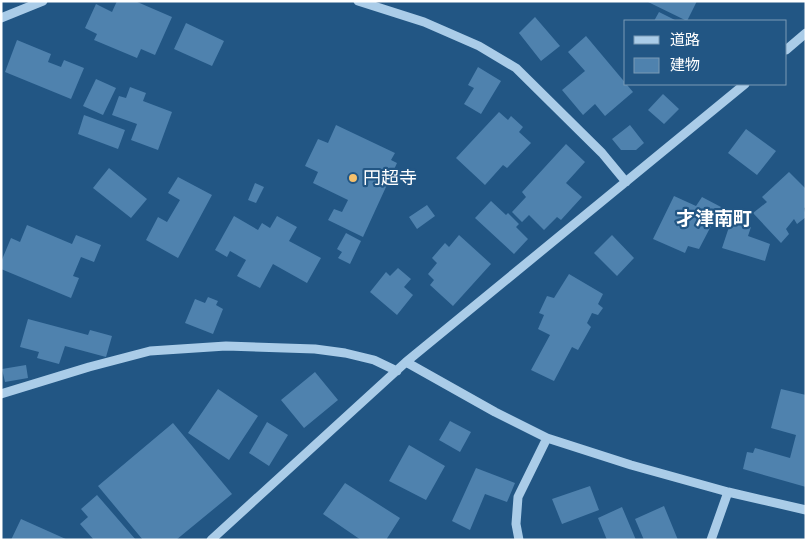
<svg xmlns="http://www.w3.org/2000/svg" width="807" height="541" font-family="'Fira Sans','Noto Sans JP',sans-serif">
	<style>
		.building { fill: #4f82ae }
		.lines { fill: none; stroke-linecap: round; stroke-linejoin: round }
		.minor { stroke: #aacce8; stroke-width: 9 }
		.poi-dot { fill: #f5c06c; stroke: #225684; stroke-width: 2 }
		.labels { text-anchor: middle; stroke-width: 4.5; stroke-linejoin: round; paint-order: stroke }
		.poi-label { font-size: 18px; fill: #fff; stroke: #225684; text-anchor: start }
		.neighbourhood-label { font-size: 19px; font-weight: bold; fill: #fff; stroke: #225684 }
	</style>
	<rect width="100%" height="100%" fill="#225684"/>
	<path class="building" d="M 117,1 L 135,1 L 172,17 L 155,55 L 141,49 L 137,58 L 94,40 L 97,34 L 85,28 L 96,4 L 112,12 Z
		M 646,1 L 697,1 L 687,21 Z
		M 659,12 L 677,21 L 654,21 Z
		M 535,17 L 560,46 L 541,61 L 519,33 Z
		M 186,23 L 224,41 L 212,66 L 174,49 Z
		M 586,36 L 633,92 L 605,116 L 595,104 L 583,115 L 562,90 L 585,71 L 568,52 Z
		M 17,40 L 51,54 L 48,62 L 61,67 L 64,60 L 84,68 L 71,99 L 5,72 Z
		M 478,67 L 501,81 L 481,114 L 464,104 L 474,88 L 468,85 Z
		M 96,79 L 116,88 L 103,115 L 83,106 Z
		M 130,87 L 146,93 L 143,101 L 172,112 L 158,150 L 131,140 L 137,124 L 112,115 L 119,96 L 126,98 Z
		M 663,94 L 679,109 L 664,124 L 648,110 Z
		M 499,112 L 508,120 L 511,116 L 523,127 L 519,132 L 531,143 L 507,168 L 503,165 L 485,185 L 456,158 Z
		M 84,115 L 125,130 L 118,149 L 78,134 Z
		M 336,125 L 395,153 L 391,160 L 397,163 L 363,237 L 328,220 L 334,209 L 342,212 L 348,200 L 313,183 L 318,172 L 305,166 L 318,139 L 328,143 Z
		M 630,125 L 644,143 L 636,150 L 621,150 L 612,139 Z
		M 746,129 L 776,151 L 757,175 L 728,153 Z
		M 566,144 L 585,162 L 566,183 L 582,197 L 561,220 L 557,217 L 544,230 L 529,215 L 522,222 L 512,212 L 526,197 L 522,192 Z
		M 109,168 L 147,199 L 131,218 L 93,188 Z
		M 789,172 L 806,189 L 806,207 L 804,208 L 806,217 L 797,224 L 794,219 L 786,229 L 789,234 L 781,243 L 753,213 L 767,202 L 762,197 Z
		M 178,177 L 212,195 L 178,258 L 146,240 L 158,217 L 167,222 L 180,200 L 168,193 Z
		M 255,183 L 264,187 L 256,203 L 248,200 Z
		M 674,196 L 696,206 L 702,197 L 721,207 L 699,249 L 688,246 L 685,253 L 653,239 Z
		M 491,201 L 506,215 L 508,213 L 519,224 L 516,227 L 528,239 L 514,254 L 475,218 Z
		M 427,205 L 435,216 L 417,229 L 409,217 Z
		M 234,216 L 258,230 L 262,223 L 270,228 L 277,216 L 297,227 L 289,241 L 321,258 L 307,283 L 273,264 L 260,288 L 237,276 L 246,260 L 230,251 L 227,257 L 215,250 Z
		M 731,221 L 751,227 L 748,236 L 770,244 L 765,261 L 722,248 Z
		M 27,225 L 72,244 L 76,235 L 101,245 L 94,262 L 81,257 L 73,276 L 79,278 L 71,298 L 1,269 L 1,262 L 11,238 L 20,242 Z
		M 346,233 L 361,241 L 350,264 L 338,258 L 342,252 L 337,249 Z
		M 459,235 L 491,264 L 453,306 L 430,285 L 434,280 L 428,274 L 437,263 L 432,258 L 445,243 L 449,247 Z
		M 612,235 L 634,258 L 617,276 L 594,253 Z
		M 398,268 L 411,279 L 404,287 L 413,295 L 397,315 L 370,292 L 386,272 L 390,276 Z
		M 569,274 L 603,294 L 598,304 L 603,308 L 598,315 L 592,313 L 587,323 L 591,327 L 578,350 L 572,347 L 554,381 L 531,370 L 550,335 L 538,329 L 544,315 L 539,313 L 547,296 L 554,298 Z
		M 208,297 L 218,301 L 216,305 L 223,309 L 213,334 L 185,323 L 195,299 L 205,303 Z
		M 28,319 L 88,335 L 90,330 L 112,336 L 106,357 L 65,346 L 59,364 L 37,358 L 39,352 L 20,347 Z
		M 26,365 L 28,378 L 5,382 L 2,369 Z
		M 315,372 L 338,400 L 304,428 L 281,400 Z
		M 218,389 L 258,416 L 229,460 L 188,433 Z
		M 781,389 L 806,395 L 806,487 L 743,469 L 747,452 L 753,453 L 755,448 L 790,458 L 796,435 L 771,428 Z
		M 450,421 L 471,432 L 460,452 L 439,440 Z
		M 267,422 L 288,435 L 269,466 L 249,453 Z
		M 173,423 L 232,494 L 176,540 L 143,540 L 98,486 Z
		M 409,445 L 445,466 L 426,500 L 389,481 Z
		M 476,468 L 515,483 L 507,502 L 485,494 L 470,530 L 452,521 Z
		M 345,483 L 400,518 L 386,540 L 361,540 L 323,514 Z
		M 590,486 L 599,510 L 562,524 L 552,499 Z
		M 97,495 L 136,540 L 94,540 L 80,524 L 88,517 L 81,509 Z
		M 664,506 L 678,540 L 644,540 L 635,519 Z
		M 622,507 L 636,540 L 607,540 L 598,518 Z
		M 21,519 L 68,540 L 11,540 Z"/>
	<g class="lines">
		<path class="minor" d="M 358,1 L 424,22 L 479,46 L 516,68 L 602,153 L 626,182
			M 1,18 L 43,1
			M 786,50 L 806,33
			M 406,362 L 495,412 L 547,438 L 631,465 L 728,492 L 806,510
			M 1,394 L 89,367 L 150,351 L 226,346 L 315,349 L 345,353 L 374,360 L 397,371
			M 211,540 L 406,362 L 745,84
			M 519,540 L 516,524 L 518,497 L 547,438
			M 711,540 L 728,492"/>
	</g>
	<circle class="poi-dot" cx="353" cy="178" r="5"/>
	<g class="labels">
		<g class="poi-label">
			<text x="363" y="184">円超寺</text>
		</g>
		<g class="neighbourhood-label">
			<text x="714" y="225">才津南町</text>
		</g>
	</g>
	<rect width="807" height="541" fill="none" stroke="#ffffff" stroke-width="5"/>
	<rect x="624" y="20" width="162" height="65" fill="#225684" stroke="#7a9ab5"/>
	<rect x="634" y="36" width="25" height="8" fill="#aacce8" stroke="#7a9ab5"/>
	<text x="670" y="45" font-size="15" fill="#ffffff">道路</text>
	<rect x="634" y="58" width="25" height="15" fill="#4f82ae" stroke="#7a9ab5"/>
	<text x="670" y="70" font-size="15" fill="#ffffff">建物</text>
</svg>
